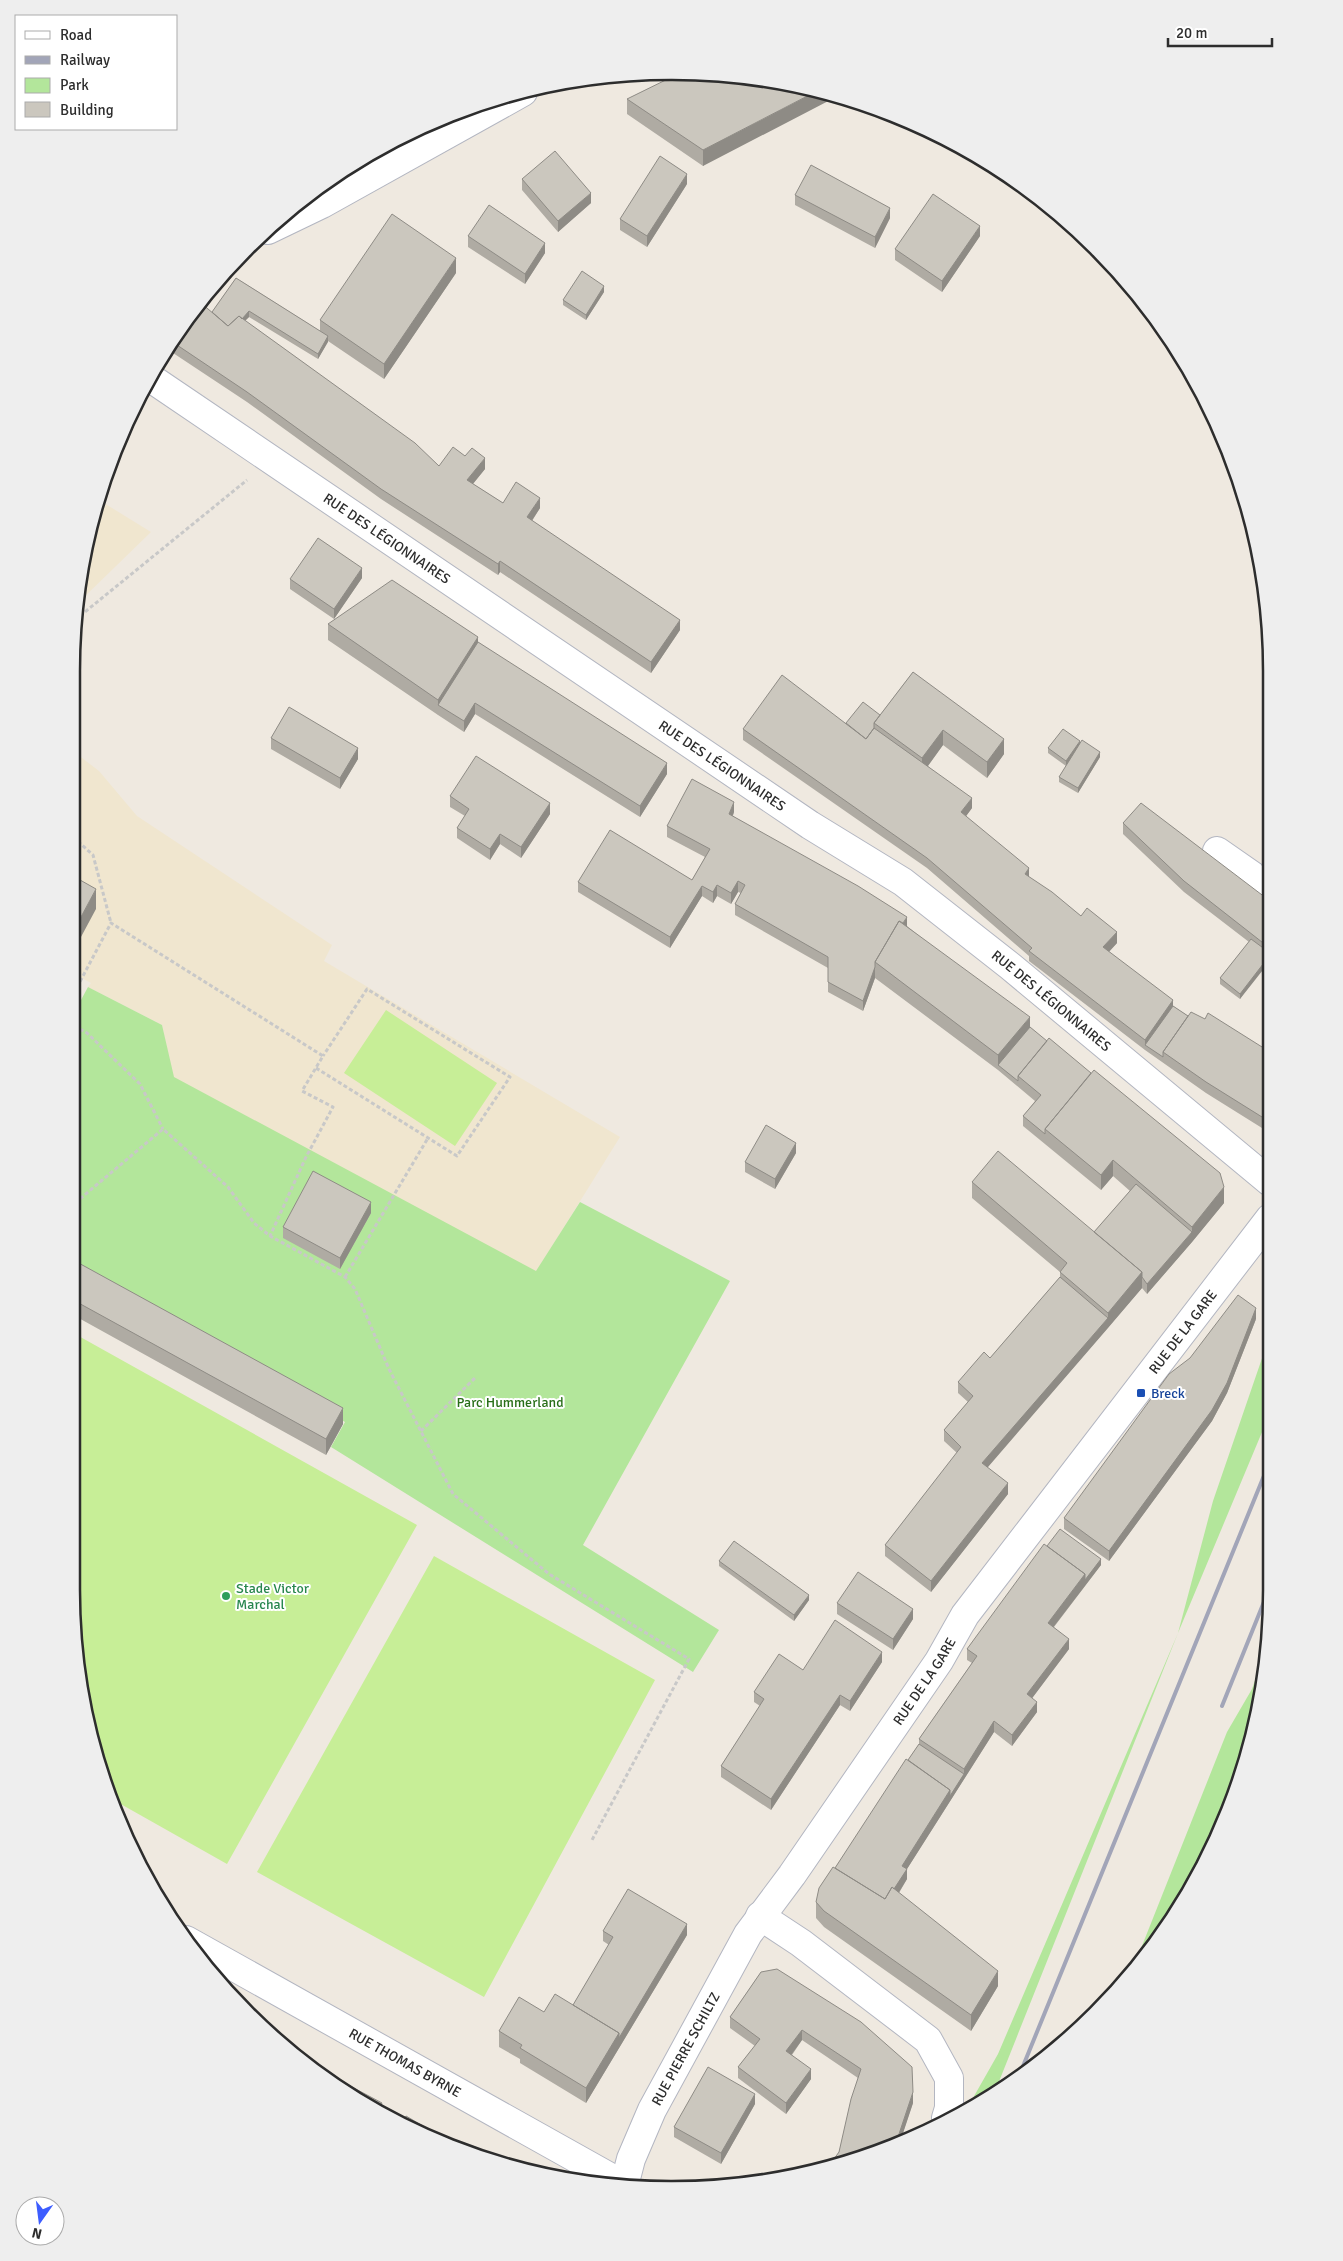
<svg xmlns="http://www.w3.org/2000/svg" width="1343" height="2261" font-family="Signika,sans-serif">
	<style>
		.education { fill: #f0e6cf }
		.green { fill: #b3e69b }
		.pitch { fill: #c7ee97 }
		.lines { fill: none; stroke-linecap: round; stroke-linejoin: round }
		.street-casing { stroke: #b3b6c1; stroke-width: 30 }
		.secondary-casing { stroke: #b3b6c1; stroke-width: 30 }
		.path { stroke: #c8c8c8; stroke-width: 3; stroke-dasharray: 4 2.5; stroke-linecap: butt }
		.street { stroke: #fff; stroke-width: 28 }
		.secondary { stroke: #fff; stroke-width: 28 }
		.rail { stroke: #a2a5b8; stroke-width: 4 }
		.wall { fill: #afaba3 }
		.shaded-wall { fill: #8e8b85 }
		.building { fill: #cbc7be; stroke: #8e8b85 }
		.transit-dot { fill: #1a4fb4; stroke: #fff; stroke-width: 2 }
		.leisure-dot { fill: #2e9e5b; stroke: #fff; stroke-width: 2 }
		.labels { text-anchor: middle; stroke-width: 4; stroke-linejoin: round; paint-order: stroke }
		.street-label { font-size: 14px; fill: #2d2d2d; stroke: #fff }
		.transit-label { font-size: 14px; fill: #164399; stroke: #fff; text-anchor: start }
		.park-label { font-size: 14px; fill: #296f19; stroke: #fff }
		.leisure-label { font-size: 14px; fill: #27864d; stroke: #fff; text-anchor: start }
		.rim { fill: none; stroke: #2d2d2d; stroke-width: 2.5 }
	</style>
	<rect width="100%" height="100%" fill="#efe9e0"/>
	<path class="education" d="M 99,500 L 151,532 L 78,603 Z
		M 73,751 L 99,771 L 137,816 L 332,945 L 324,961 L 620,1137 L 536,1272 L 173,1077 L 162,1025 L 88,987 L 91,983 L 74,974 Z"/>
	<path class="green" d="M 88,987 L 162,1025 L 174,1077 L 536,1271 L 580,1202 L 730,1281 L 583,1545 L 719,1630 L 693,1672 L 331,1447 L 345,1422 L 75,1266 L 74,1013 Z
		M 1270,1335 L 1270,1413 L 1178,1633 L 996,2089 L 969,2105 L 998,2054 L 1178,1633 L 1213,1501 Z
		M 1267,1646 L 1240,1783 L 1171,1923 L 1130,1976 L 1227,1732 L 1252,1689 Z"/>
	<path class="pitch" d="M 386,1010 L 497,1083 L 455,1146 L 344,1073 Z
		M 75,1334 L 417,1525 L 227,1864 L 110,1798 L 103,1782 L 76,1668 Z
		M 434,1556 L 655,1680 L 484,1997 L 257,1872 Z"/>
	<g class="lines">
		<defs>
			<g id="street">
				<path d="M 1217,851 L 1270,888"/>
				<path d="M 760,1916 L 801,1943 L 928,2040 L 949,2078 L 949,2108 L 946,2118"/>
				<path id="s1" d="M 186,1940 L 624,2185"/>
			</g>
			<g id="secondary">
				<path d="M 268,230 L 322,204 L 523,92"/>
				<path id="s2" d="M 152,379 L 810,825 L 903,882 L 1010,966 L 1270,1182"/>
				<path id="s3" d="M 624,2186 L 631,2159 L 652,2110 L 748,1934 L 792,1875 L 939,1661 L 965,1615 L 1270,1218"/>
			</g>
		</defs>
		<use href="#street" class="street-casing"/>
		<use href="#secondary" class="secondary-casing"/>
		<path class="path" d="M 75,620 L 247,480
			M 73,837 L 93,855 L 111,923
			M 74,993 L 111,923 L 323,1056 L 302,1091 L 333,1107 L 306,1157 L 270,1236
			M 74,1026 L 87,1033 L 140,1084 L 163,1129
			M 316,1068 L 457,1156 L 510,1077 L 367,989 L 323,1056
			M 75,1203 L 163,1129 L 228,1187 L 254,1223 L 270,1236 L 345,1277 L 355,1289 L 389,1369 L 453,1494 L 549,1574 L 689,1659 L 592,1840
			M 345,1277 L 428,1138
			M 421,1431 L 476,1377"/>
		<use href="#street" class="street"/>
		<use href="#secondary" class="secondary"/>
		<path class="rail" d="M 1222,1706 L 1270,1587
			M 1019,2076 L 1270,1461"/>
	</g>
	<path class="wall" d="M 788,83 L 703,166 L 627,114 L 627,99 Z
		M 522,179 L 591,203 L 558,232 L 522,190 Z
		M 687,184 L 647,247 L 620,230 L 620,219 Z
		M 795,195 L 890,218 L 875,248 L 795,205 Z
		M 468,236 L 545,253 L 525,284 L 468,247 Z
		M 980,236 L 942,292 L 895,260 L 895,249 Z
		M 456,273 L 384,379 L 328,341 L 318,359 L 249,317 L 245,321 L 439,466 L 465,456 L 485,469 L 473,484 L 503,503 L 540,508 L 532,521 L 680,630 L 651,673 L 500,572 L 498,575 L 381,499 L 247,402 L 167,349 L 172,338 L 212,312 L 236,278 L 320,331 L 320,320 Z
		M 604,292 L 586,320 L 563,305 L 563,300 Z
		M 362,578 L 334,619 L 290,589 L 290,579 Z
		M 328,624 L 478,642 L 667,774 L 640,817 L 475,714 L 464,732 L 438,715 L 328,640 Z
		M 913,672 L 1004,754 L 987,778 L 943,745 L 928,766 L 972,808 L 966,816 L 1029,877 L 1117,943 L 1109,952 L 1173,1006 L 1188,1016 L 1270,1052 L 1270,1133 L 1206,1093 L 1145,1050 L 1029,961 L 1029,956 L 927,868 L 743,740 L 743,729 L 846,723 L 880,715 Z
		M 271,738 L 358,759 L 340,789 L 271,749 Z
		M 1080,743 L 1100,757 L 1078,793 L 1059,782 L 1059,777 L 1066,766 L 1048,753 L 1048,748 Z
		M 450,796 L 550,814 L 521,858 L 500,844 L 490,860 L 457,838 L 457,828 L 465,816 L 450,807 Z
		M 734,812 L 733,816 L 907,926 L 1030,1027 L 1224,1203 L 1192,1242 L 1147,1294 L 1142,1288 L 987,1467 L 1008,1494 L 931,1592 L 885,1556 L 885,1545 L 957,1453 L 944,1441 L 944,1430 L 968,1402 L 958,1393 L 958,1382 L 990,1358 L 1060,1277 L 1060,1272 L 972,1198 L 972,1182 L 1094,1232 L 1130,1191 L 1113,1176 L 1101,1190 L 1023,1126 L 1023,1116 L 1035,1101 L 998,1070 L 875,978 L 863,1011 L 828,992 L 828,968 L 735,915 L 735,904 L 741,893 L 738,892 L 731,904 L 717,896 L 713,903 L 702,896 L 670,948 L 578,892 L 578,882 L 692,880 L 705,857 L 667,837 L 667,826 Z
		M 1123,823 L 1270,901 L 1270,953 L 1240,999 L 1220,984 L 1220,978 L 1249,942 L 1184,892 L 1123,834 Z
		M 1270,852 L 1270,881 L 1262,876 L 1262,866 Z
		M 796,1153 L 775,1189 L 745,1172 L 745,1162 Z
		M 371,1213 L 340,1269 L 283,1238 L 283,1227 Z
		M 75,1261 L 343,1424 L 326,1455 L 75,1316 Z
		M 1256,1319 L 1227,1393 L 1212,1421 L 1109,1561 L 1064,1529 L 1064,1518 Z
		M 1047,1546 L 1101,1565 L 1054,1627 L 1069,1649 L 1032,1698 L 1037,1712 L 1012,1746 L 994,1732 L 907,1869 L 907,1879 L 899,1893 L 998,1986 L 971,2031 L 824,1927 L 816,1918 L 816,1902 L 835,1868 L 919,1744 L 919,1739 L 972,1663 L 967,1660 L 967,1649 Z
		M 719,1561 L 809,1600 L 794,1621 L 719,1566 Z
		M 837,1603 L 913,1619 L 893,1650 L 837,1614 Z
		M 882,1662 L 850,1711 L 840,1705 L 771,1810 L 721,1777 L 721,1766 L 760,1706 L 754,1702 L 754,1692 L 803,1670 Z
		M 603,1931 L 687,1935 L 586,2103 L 520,2063 L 520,2059 L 499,2047 L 499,2031 L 544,2012 L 573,2005 L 609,1945 L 603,1941 Z
		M 761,1972 L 913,2103 L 899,2145 L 829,2166 L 839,2152 L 858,2078 L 802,2040 L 792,2055 L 811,2079 L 786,2114 L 738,2078 L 738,2067 L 755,2046 L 730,2028 L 730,2017 Z
		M 755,2104 L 721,2164 L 674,2137 L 674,2127 Z"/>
	<path class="shaded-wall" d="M 817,91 L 836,97 L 703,166 L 703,150 Z
		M 687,174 L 687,184 L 647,247 L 647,236 Z
		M 591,193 L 591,203 L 558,232 L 558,221 Z
		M 890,208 L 890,218 L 875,248 L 875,237 Z
		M 980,226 L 980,236 L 942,292 L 942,281 Z
		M 545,243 L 545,253 L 525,284 L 525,274 Z
		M 456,258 L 456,273 L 384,379 L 384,364 Z
		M 604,286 L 604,292 L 586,320 L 586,315 Z
		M 249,311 L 249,317 L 228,337 L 228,332 Z
		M 328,336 L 328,342 L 318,359 L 318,354 Z
		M 485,458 L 485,469 L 467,491 L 467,480 Z
		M 540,498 L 540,508 L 527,528 L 527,517 Z
		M 500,561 L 500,572 L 498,575 L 498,564 Z
		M 362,568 L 362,578 L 334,619 L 334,609 Z
		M 680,620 L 680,630 L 651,673 L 651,662 Z
		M 478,637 L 478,653 L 438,705 L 438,700 Z
		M 475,703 L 475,714 L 464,732 L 464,721 Z
		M 943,730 L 943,745 L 922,774 L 922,758 Z
		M 1004,739 L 1004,754 L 987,778 L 987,762 Z
		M 1080,741 L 1080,747 L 1066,766 L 1066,761 Z
		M 358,748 L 358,759 L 340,789 L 340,778 Z
		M 1100,752 L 1100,757 L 1078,793 L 1078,788 Z
		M 667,763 L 667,774 L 640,817 L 640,806 Z
		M 972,798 L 972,808 L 961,823 L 961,812 Z
		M 734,802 L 734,812 L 729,824 L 729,814 Z
		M 550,803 L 550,814 L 521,858 L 521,847 Z
		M 500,834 L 500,844 L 490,860 L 490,849 Z
		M 1029,868 L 1029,879 L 1025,874 Z
		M 738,881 L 738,892 L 731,904 L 731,893 Z
		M 717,885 L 717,896 L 713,903 L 713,892 Z
		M 702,886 L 702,896 L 670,948 L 670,937 Z
		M 96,889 L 96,909 L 74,950 L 74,930 Z
		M 907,917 L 907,927 L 877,964 Z
		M 1117,932 L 1117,943 L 1103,958 L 1103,947 Z
		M 1270,941 L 1270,952 L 1267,957 L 1267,946 Z
		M 1270,955 L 1270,961 L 1240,999 L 1240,994 Z
		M 875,967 L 875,978 L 863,1011 L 863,1001 Z
		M 1173,1000 L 1173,1011 L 1145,1045 L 1145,1040 Z
		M 1030,1017 L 1030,1032 L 998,1065 L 998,1055 Z
		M 796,1143 L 796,1153 L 775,1189 L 775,1179 Z
		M 1113,1160 L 1113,1176 L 1101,1190 L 1101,1175 Z
		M 1224,1187 L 1224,1203 L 1192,1242 L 1147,1294 L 1147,1284 L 1192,1232 L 1192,1227 Z
		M 371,1202 L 371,1213 L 340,1269 L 340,1258 Z
		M 1142,1272 L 1142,1288 L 1108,1328 L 1108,1313 Z
		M 1256,1308 L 1256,1319 L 1227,1393 L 1212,1421 L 1109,1561 L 1109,1551 Z
		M 1108,1318 L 1108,1328 L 982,1474 L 982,1463 Z
		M 343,1408 L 343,1424 L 326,1455 L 326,1439 Z
		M 1008,1483 L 1008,1494 L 931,1592 L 931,1581 Z
		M 1101,1559 L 1101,1565 L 1048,1634 L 1048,1623 L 1085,1574 Z
		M 809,1595 L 809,1600 L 794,1621 L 794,1615 Z
		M 913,1609 L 913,1619 L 893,1650 L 893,1639 Z
		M 1069,1639 L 1069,1649 L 1027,1705 L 1027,1694 Z
		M 882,1652 L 882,1662 L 850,1711 L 850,1701 Z
		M 840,1695 L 840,1705 L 771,1810 L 771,1799 Z
		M 1037,1702 L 1037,1712 L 1012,1746 L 1012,1735 Z
		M 994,1721 L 994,1732 L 907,1869 L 907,1879 L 885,1915 L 902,1866 L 950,1790 L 964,1774 L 964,1769 Z
		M 687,1924 L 687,1935 L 586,2103 L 586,2088 L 619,2033 Z
		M 998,1971 L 998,1986 L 971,2031 L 971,2015 Z
		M 802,2030 L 802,2040 L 786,2062 L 786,2051 Z
		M 811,2069 L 811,2079 L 786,2114 L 786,2103 Z
		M 913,2092 L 913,2103 L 899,2145 L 895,2146 Z
		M 755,2094 L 755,2104 L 721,2164 L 721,2153 Z
		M 382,2103 L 382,2114 L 378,2111 Z"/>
	<path class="building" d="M 682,72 L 788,83 L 817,91 L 703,150 L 627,99 Z
		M 555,151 L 591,193 L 558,221 L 522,179 Z
		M 660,156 L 687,174 L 647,236 L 620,219 Z
		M 811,165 L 890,208 L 875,237 L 795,195 Z
		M 933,194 L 980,226 L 942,281 L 895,249 Z
		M 489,205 L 545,243 L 525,274 L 468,236 Z
		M 392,214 L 456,258 L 384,364 L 320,320 Z
		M 582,271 L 604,286 L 586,315 L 563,300 Z
		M 236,278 L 328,336 L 318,354 L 249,311 L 242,319 L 239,316 L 228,326 L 212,312 Z
		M 201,303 L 228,326 L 239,316 L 415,443 L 439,466 L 453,447 L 465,456 L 472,448 L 485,458 L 467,480 L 503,503 L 516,482 L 540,498 L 527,517 L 680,620 L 651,662 L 500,561 L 498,564 L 381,489 L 247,392 L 171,341 Z
		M 318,538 L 362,568 L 334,609 L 290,579 Z
		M 392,580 L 478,637 L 438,700 L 328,624 Z
		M 478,642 L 667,763 L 640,806 L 475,703 L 464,721 L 438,705 Z
		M 913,672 L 1004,739 L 987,762 L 943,730 L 922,758 L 874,723 Z
		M 782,675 L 866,739 L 874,728 L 972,798 L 961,812 L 1029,868 L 1025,874 L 1052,892 L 1081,916 L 1087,908 L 1117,932 L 1103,947 L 1173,1000 L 1145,1040 L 1029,951 L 1032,948 L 927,858 L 743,729 Z
		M 863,702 L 880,715 L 874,723 L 874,728 L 866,739 L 846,723 Z
		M 289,707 L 358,748 L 340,778 L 271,738 Z
		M 1063,729 L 1080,741 L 1066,761 L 1048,748 Z
		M 1082,740 L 1100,752 L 1078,788 L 1059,777 Z
		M 476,756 L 550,803 L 521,847 L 500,834 L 490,849 L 457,828 L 469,809 L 450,796 Z
		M 692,779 L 734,802 L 729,814 L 858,886 L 907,917 L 903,923 L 899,921 L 875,962 L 875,967 L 863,1001 L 828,982 L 828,957 L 735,904 L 745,885 L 738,881 L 731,893 L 717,885 L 713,892 L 702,886 L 670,937 L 578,882 L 610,830 L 692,880 L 710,849 L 667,826 Z
		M 1141,803 L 1270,901 L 1270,941 L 1267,946 L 1184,881 L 1123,823 Z
		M 1270,852 L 1270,870 L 1262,866 Z
		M 73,876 L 96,889 L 74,930 Z
		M 899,921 L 1030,1017 L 998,1055 L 875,962 Z
		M 1251,939 L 1270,953 L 1270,955 L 1240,994 L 1220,978 Z
		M 1173,1006 L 1188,1016 L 1163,1052 L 1163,1057 L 1145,1045 Z
		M 1191,1012 L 1205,1019 L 1208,1013 L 1270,1052 L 1270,1122 L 1206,1082 L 1163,1052 Z
		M 1030,1027 L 1047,1041 L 1018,1076 L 1018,1081 L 998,1065 Z
		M 1049,1038 L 1091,1073 L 1045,1129 L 1045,1134 L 1023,1116 L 1041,1095 L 1018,1076 Z
		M 1094,1070 L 1220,1173 L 1224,1187 L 1192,1227 L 1113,1160 L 1101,1175 L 1045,1129 Z
		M 766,1125 L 796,1143 L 775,1179 L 745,1162 Z
		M 998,1151 L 1142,1272 L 1108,1313 L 1060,1272 L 1067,1263 L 972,1182 Z
		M 313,1171 L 371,1202 L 340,1258 L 283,1227 Z
		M 1136,1184 L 1192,1232 L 1147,1284 L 1142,1277 L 1142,1272 L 1094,1232 Z
		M 75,1261 L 343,1408 L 326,1439 L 75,1301 Z
		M 1060,1277 L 1108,1318 L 982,1463 L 1008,1483 L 931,1581 L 885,1545 L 961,1447 L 944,1430 L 973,1396 L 958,1382 L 984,1352 L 990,1358 Z
		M 1238,1295 L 1256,1308 L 1227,1383 L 1212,1410 L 1109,1551 L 1064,1518 L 1169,1374 L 1190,1358 Z
		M 1060,1529 L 1101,1559 L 1085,1580 L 1085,1574 L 1047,1546 Z
		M 734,1541 L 809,1595 L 794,1615 L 719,1561 Z
		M 1044,1544 L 1085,1574 L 1048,1623 L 1069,1639 L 1027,1694 L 1037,1702 L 1012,1735 L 994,1721 L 964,1769 L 919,1739 L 977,1656 L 967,1649 Z
		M 858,1572 L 913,1609 L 893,1639 L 837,1603 Z
		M 835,1620 L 882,1652 L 850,1701 L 840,1695 L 771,1799 L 721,1766 L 764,1699 L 754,1692 L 779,1654 L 803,1670 Z
		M 919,1744 L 964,1774 L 950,1796 L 950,1790 L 908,1760 Z
		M 906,1759 L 950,1790 L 902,1866 L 907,1869 L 894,1889 L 892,1887 L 885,1899 L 835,1868 Z
		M 833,1867 L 885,1899 L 892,1887 L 998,1971 L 971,2015 L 824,1911 L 816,1902 L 819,1888 Z
		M 628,1889 L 687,1924 L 619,2038 L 619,2033 L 573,2005 L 613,1937 L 603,1931 Z
		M 777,1969 L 861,2022 L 912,2067 L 913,2092 L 895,2146 L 829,2166 L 839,2152 L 851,2099 L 861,2069 L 802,2030 L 786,2051 L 811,2069 L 786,2103 L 738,2067 L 760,2039 L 730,2017 L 761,1972 Z
		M 555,1994 L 619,2033 L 586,2088 L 520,2048 L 522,2045 L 499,2031 L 519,1997 L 544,2012 Z
		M 291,2050 L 305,2058 L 304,2060 Z
		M 708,2067 L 755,2094 L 721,2153 L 674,2127 Z
		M 324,2072 L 382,2103 L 378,2111 L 338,2088 L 322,2075 Z
		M 406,2116 L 460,2148 L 406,2128 L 401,2125 Z"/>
	<rect class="transit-dot" x="1136" y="1388" width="10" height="10" rx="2.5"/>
	<circle class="leisure-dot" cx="226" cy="1596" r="5"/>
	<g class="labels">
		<g class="street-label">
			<text dy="5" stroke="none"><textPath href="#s2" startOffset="284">RUE DES LÉGIONNAIRES</textPath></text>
			<text dy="5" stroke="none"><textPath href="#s2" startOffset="689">RUE DES LÉGIONNAIRES</textPath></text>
			<text dy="5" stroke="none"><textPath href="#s2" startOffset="1094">RUE DES LÉGIONNAIRES</textPath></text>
			<text dy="5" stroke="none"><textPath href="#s3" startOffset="1025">RUE DE LA GARE</textPath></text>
			<text dy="5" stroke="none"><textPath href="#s3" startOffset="590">RUE DE LA GARE</textPath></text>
			<text dy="5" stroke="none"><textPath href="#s3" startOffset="151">RUE PIERRE SCHILTZ</textPath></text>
			<text dy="5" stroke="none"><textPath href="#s1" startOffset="251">RUE THOMAS BYRNE</textPath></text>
		</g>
		<g class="transit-label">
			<text x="1151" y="1398">Breck</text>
		</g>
		<g class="park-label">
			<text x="510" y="1407">Parc Hummerland</text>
		</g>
		<g class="leisure-label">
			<text x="236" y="1593">Stade Victor<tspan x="236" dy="16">Marchal</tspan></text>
		</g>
	</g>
	<path d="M0 0H1343V2261H0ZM671 80H672A591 591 0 0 1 1263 671V1590A591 591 0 0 1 672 2181H671A591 591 0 0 1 80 1590V671A591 591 0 0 1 671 80Z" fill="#eee" fill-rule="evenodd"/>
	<path class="rim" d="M671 80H672A591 591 0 0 1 1263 671V1590A591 591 0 0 1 672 2181H671A591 591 0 0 1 80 1590V671A591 591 0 0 1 671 80Z"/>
	<rect x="15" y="15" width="162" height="115" fill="#ffffff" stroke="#ababab"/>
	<rect x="25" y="31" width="25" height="8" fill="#ffffff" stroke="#ababab"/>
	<text x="60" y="40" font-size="15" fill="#2d2d2d">Road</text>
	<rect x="25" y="56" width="25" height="8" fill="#a2a5b8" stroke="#ababab"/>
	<text x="60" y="65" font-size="15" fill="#2d2d2d">Railway</text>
	<rect x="25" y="78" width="25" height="15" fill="#b3e69b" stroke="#ababab"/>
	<text x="60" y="90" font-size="15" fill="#2d2d2d">Park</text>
	<rect x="25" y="102" width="25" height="15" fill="#cbc7be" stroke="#ababab"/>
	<text x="60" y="115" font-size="15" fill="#2d2d2d">Building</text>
	<g transform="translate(40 2221) rotate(194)"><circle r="24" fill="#ffffff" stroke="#ababab"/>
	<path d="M0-4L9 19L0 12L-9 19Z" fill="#3d5dff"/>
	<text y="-8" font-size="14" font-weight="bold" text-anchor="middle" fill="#2d2d2d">N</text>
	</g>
	<path d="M1168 38v8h104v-8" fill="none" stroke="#2d2d2d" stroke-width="2.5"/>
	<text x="1176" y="38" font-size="15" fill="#2d2d2d" stroke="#ffffff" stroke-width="4" paint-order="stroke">20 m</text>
</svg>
